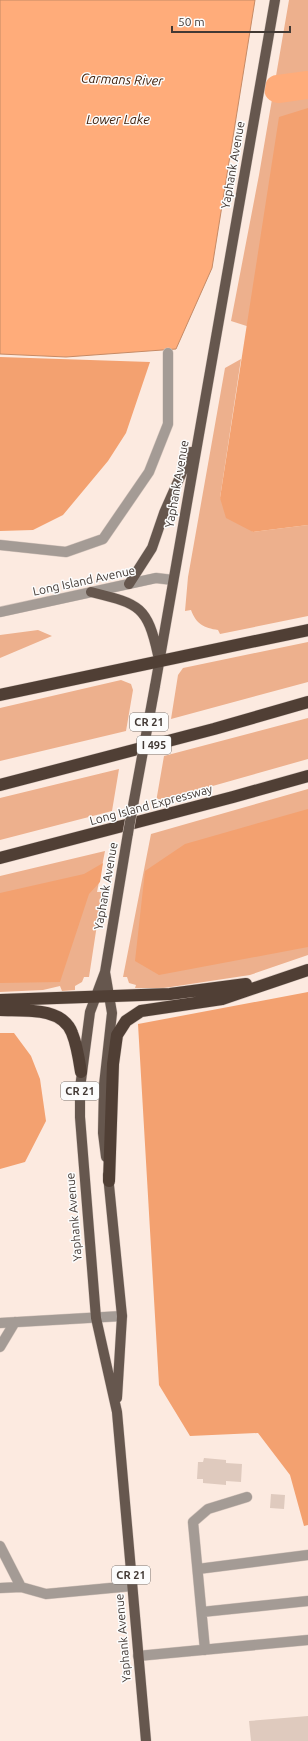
<svg xmlns="http://www.w3.org/2000/svg" width="308" height="1741" font-family="Ubuntu,sans-serif">
	<style>
		.green { fill: #edb08d }
		.forest { fill: #f3a170 }
		.water { fill: #ffac7a; stroke: #c68a65 }
		.lines { fill: none; stroke-linecap: round; stroke-linejoin: round }
		.river { stroke: #ffac7a; stroke-width: 28 }
		.building { fill: #dfcabe }
		.minor-casing { stroke: #d7c7be; stroke-width: 11 }
		.major-casing { stroke: #d7c7be; stroke-width: 11 }
		.highway-casing { stroke: #d7c7be; stroke-width: 13 }
		.minor { stroke: #a49b95; stroke-width: 10 }
		.major { stroke: #66574e; stroke-width: 10 }
		.highway { stroke: #503f35; stroke-width: 12 }
		.major-bridge-casing { stroke: #d7c7be; stroke-width: 11; stroke-linecap: butt }
		.major-bridge { stroke: #66574e; stroke-width: 10 }
		.labels { text-anchor: middle; stroke-width: 3; stroke-linejoin: round; paint-order: stroke }
		.shield { fill: #fcfcfc; stroke: #7a7470; stroke-width: 1 }
		.shield-label { font-size: 11px; font-weight: bold; fill: #423934 }
		.street-label { font-size: 12px; fill: #423934; stroke: #fcfcfc }
		.water-label { font-size: 13px; font-style: italic; fill: #40200b; stroke: #fcfcfc }
	</style>
	<rect width="100%" height="100%" fill="#fceae0"/>
	<path class="green" d="M 289,0 L 308,0 L 308,346 L 231,321 L 259,175 Z
		M 241,359 L 220,498 L 253,532 L 308,525 L 308,616 L 220,634 L 218,630 C 204,628 196,624 191,610 L 185,611 L 188,577 L 225,368 Z
		M 38,630 L 52,636 L 0,658 L 0,635 Z
		M 308,642 L 308,682 L 171,719 L 178,675 L 183,668 Z
		M 121,680 L 131,684 L 133,690 L 126,731 L 0,761 L 0,708 Z
		M 308,718 L 308,759 L 156,802 L 164,756 Z
		M 119,769 L 112,811 L 0,840 L 0,798 Z
		M 308,789 L 308,955 L 250,975 L 164,988 L 135,988 L 136,985 L 129,983 L 127,977 L 123,977 L 151,834 Z
		M 105,851 L 97,892 L 102,892 L 89,977 L 84,977 L 82,982 L 75,986 L 75,990 L 62,991 L 60,986 L 43,990 L 0,992 L 0,876 Z"/>
	<path class="forest" d="M 308,108 L 308,525 L 253,532 L 226,518 L 220,498 L 279,117 Z
		M 0,357 L 150,362 L 126,433 L 108,461 L 63,515 L 33,530 L 0,531 Z
		M 308,809 L 308,947 L 159,975 L 135,961 L 145,871 L 185,844 Z
		M 103,863 L 100,882 L 89,894 L 60,982 L 0,983 L 0,893 L 84,874 Z
		M 308,992 L 308,1525 L 304,1526 L 290,1475 L 258,1433 L 190,1436 L 159,1385 L 138,1024 Z
		M 0,1033 L 14,1033 L 31,1056 L 40,1079 L 46,1121 L 25,1162 L 0,1169 Z"/>
	<path class="water" d="M 0,0 L 255,0 L 212,268 L 176,349 L 66,357 L 0,354 Z"/>
	<g class="lines">
		<path class="river" d="M 278,89 L 308,85"/>
	</g>
	<path class="building" d="M 204,1458 L 226,1460 L 226,1463 L 242,1464 L 241,1482 L 226,1481 L 226,1485 L 203,1483 L 203,1479 L 197,1479 L 198,1462 L 203,1462 Z
		M 271,1494 L 285,1495 L 284,1509 L 270,1508 Z
		M 308,1716 L 308,1741 L 251,1741 L 249,1721 Z"/>
	<g class="lines">
		<defs>
			<path id="minor" d="M 0,545 L 66,552 L 103,539 L 149,472 L 168,424 L 168,353
				M 0,612 L 156,578 L 173,580
				M 0,1323 L 122,1316
				M 0,1347 L 15,1322
				M 0,1546 L 21,1587
				M 198,1569 L 308,1555
				M 0,1588 L 21,1587 L 46,1594 L 132,1586
				M 202,1612 L 308,1601
				M 205,1650 L 193,1522 L 208,1509 L 247,1497
				M 138,1656 L 308,1640"/>
			<path id="major" d="M 129,584 L 152,548 L 164,513 L 191,452
				M 91,592 C 139,604 147,605 158,655
				M 155,686 L 275,0
				M 128,833 L 105,972 L 90,1012 L 80,1088 L 80,1117 L 96,1318 L 117,1412 L 146,1741
				M 105,972 L 112,1013 L 104,1085 L 103,1133 L 106,1157
				M 108,1175 L 122,1316 L 117,1398"/>
			<path id="highway" d="M 0,695 L 308,630
				M 0,785 L 214,729 L 308,702
				M 0,858 L 233,797 L 308,776
				M 0,1000 L 170,994 L 246,984
				M 0,1010 C 23,1011 62,1006 72,1033 C 77,1045 79,1059 81,1072
				M 109,1181 L 113,1064 L 117,1035 L 126,1021 L 141,1011 L 222,999 L 308,970"/>
		</defs>
		<use href="#minor" class="minor-casing"/>
		<use href="#major" class="major-casing"/>
		<use href="#highway" class="highway-casing"/>
		<use href="#minor" class="minor"/>
		<use href="#major" class="major"/>
		<use href="#highway" class="highway"/>
		<defs>
			<path id="major-bridge" d="M 128,833 L 155,686"/>
		</defs>
		<use href="#major-bridge" class="major-bridge-casing"/>
		<use href="#major-bridge" class="major-bridge"/>
	</g>
	<g class="labels">
		<g class="shield">
			<rect x="130" y="713" width="38" height="18" rx="3"/>
			<rect x="137" y="736" width="34" height="18" rx="3"/>
			<rect x="61" y="1082" width="38" height="18" rx="3"/>
			<rect x="112" y="1566" width="38" height="18" rx="3"/>
		</g>
		<g class="shield-label">
			<text x="149" y="726">CR 21</text>
			<text x="154" y="749">I 495</text>
			<text x="80" y="1095">CR 21</text>
			<text x="131" y="1579">CR 21</text>
		</g>
		<g class="street-label">
			<text transform="translate(233 165) rotate(-80)" y="4">Yaphank Avenue</text>
			<text transform="translate(177 484) rotate(-80)" y="4">Yaphank Avenue</text>
			<text transform="translate(84 581) rotate(-12)" y="4">Long Island Avenue</text>
			<text transform="translate(151 805) rotate(-15)" y="4">Long Island Expressway</text>
			<text transform="translate(106 886) rotate(-80)" y="4">Yaphank Avenue</text>
			<text transform="translate(74 1217) rotate(-95)" y="4">Yaphank Avenue</text>
			<text transform="translate(123 1638) rotate(-95)" y="4">Yaphank Avenue</text>
		</g>
		<g class="water-label">
			<text transform="translate(122 79) rotate(2)" y="5">Carmans River</text>
			<text x="118" y="124">Lower Lake</text>
		</g>
	</g>
	<path d="M172 26v6h118v-6" fill="none" stroke="#423934" stroke-width="2"/>
	<text x="178" y="26" font-size="12" fill="#423934" stroke="#fcfcfc" stroke-width="3" paint-order="stroke">50 m</text>
</svg>
